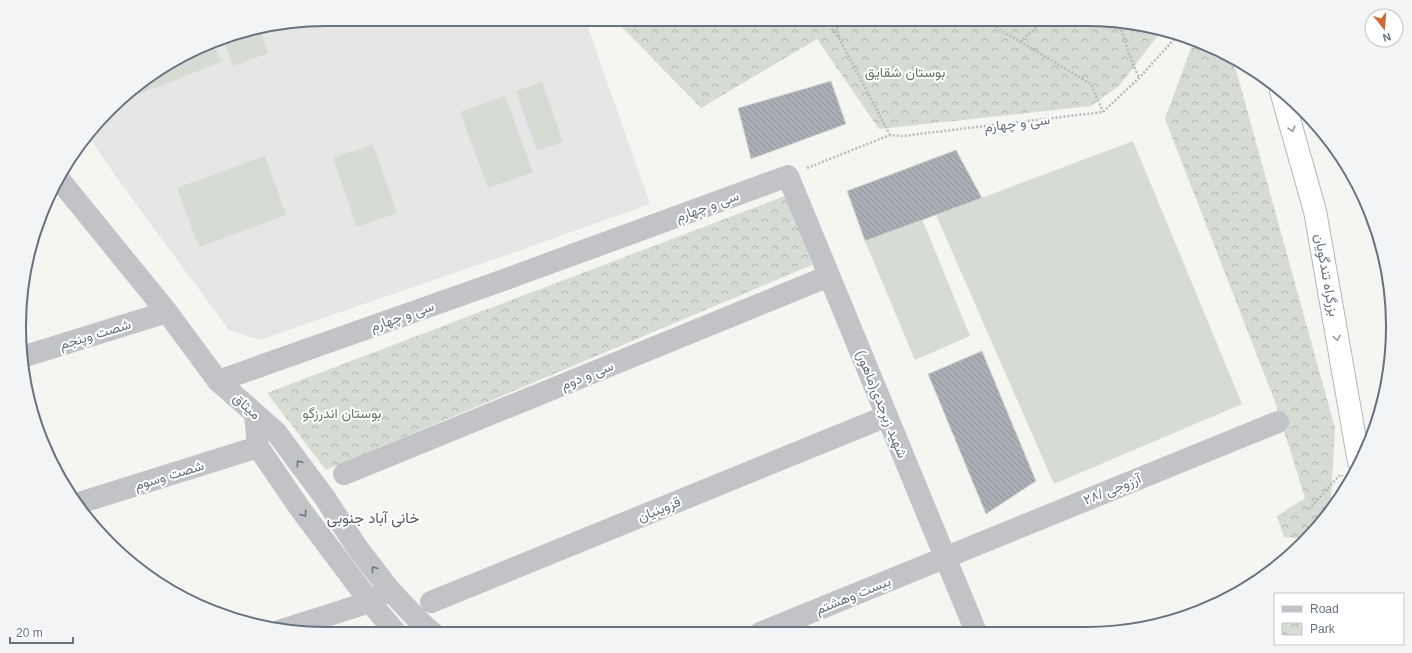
<svg xmlns="http://www.w3.org/2000/svg" width="1412" height="653" font-family="Arial,Vazirmatn,sans-serif">
	<style>
		.built { fill: #e5e6e5 }
		.park { fill: url(#park-crowns) }
		.garden { fill: #d6dbd3 }
		.building { fill: url(#building-back-hatch); stroke: #d6d6d4 }
		.lines { fill: none; stroke-linecap: round; stroke-linejoin: round }
		.highway-casing { stroke: #b3b6b9; stroke-width: 24 }
		.path { stroke: #b8babd; stroke-width: 2.5; stroke-dasharray: 2 2; stroke-linecap: butt }
		.minor { stroke: #c1c3c7; stroke-width: 22 }
		.highway { stroke: #fff; stroke-width: 22 }
		.oneway { stroke: #959ca6 }
		.oneway2 { stroke: #6c7684 }
		.labels { text-anchor: middle; stroke-width: 4; stroke-linejoin: round; paint-order: stroke }
		.park-label { font-size: 14px; fill: #677865; stroke: #fff }
		.street-label { font-size: 14px; fill: #677280; stroke: #fff }
		.neighbourhood-label { font-size: 15px; fill: #545c66; stroke: #fff }
		.rim { fill: none; stroke: #677280; stroke-width: 2 }
	</style>
	<defs>
		<pattern id="park-crowns" width="20" height="18" patternUnits="userSpaceOnUse"><rect width="20" height="18" fill="#d6dbd3"/><path d="M2 6a3 3 0 1 1 6 0M12 15a3 3 0 1 1 6 0" fill="none" stroke="#b1b6b0"/></pattern>
		<pattern id="building-back-hatch" width="6" height="6" patternUnits="userSpaceOnUse"><rect width="6" height="6" fill="#aaafb5"/><path d="M-1 5l2 2M0 0l6 6M5-1l2 2" fill="none" stroke="#8e9398"/></pattern>
	</defs>
	<rect width="100%" height="100%" fill="#f5f5f2"/>
	<path class="built" d="M 327,19 L 584,19 L 586,22 L 650,204 L 495,259 L 259,340 L 229,330 L 121,184 L 89,137 L 124,95 L 173,60 L 227,35 Z"/>
	<path class="park" d="M 614,19 L 1086,19 L 1145,25 L 1162,30 L 1120,85 L 1091,106 L 879,129 L 817,39 L 701,108 Z
		M 1194,40 L 1203,42 L 1233,59 L 1335,428 L 1330,513 L 1304,539 L 1284,537 L 1277,516 L 1305,498 L 1274,399 L 1165,119 Z
		M 785,196 L 812,265 L 326,470 L 267,393 Z"/>
	<path class="garden" d="M 260,30 L 268,53 L 233,66 L 223,38 L 227,35 Z
		M 213,42 L 221,62 L 117,103 L 124,95 L 173,60 Z
		M 542,82 L 563,142 L 537,151 L 516,91 Z
		M 505,96 L 533,172 L 488,188 L 460,112 Z
		M 1133,141 L 1242,404 L 1054,484 L 936,215 Z
		M 373,144 L 397,213 L 357,227 L 333,158 Z
		M 265,156 L 286,215 L 199,247 L 177,188 Z
		M 922,219 L 970,336 L 915,360 L 865,241 Z"/>
	<path class="building" d="M 831,81 L 846,124 L 751,159 L 738,108 Z
		M 956,150 L 982,198 L 865,241 L 847,191 Z
		M 982,351 L 1036,481 L 986,514 L 928,374 Z"/>
	<g class="lines">
		<defs>
			<path id="highway" d="M 1281,91 L 1315,211 L 1359,462"/>
		</defs>
		<use href="#highway" class="highway-casing"/>
		<path class="path" d="M 824,19 L 839,38 L 890,135
			M 836,19 L 839,38
			M 982,19 L 1091,84 L 1103,112
			M 1119,22 L 1129,54 L 1139,78
			M 1020,42 L 1045,19
			M 807,168 L 890,135 L 902,136 L 1103,112 L 1139,78 L 1178,35
			M 1309,509 L 1340,475 L 1343,476"/>
		<path class="minor" d="M 58,178 L 167,312 L 218,381 L 276,432 L 325,498 L 356,546 L 389,589 L 418,620 L 434,634
			M 22,357 L 167,312
			M 218,381 L 498,282 L 788,176 L 976,632
			M 255,414 L 258,447 L 301,510 L 370,602 L 397,634
			M 344,474 L 829,276
			M 79,503 L 258,447
			M 431,602 L 887,416
			M 282,630 L 370,602 L 382,594
			M 760,633 L 1278,422"/>
		<use href="#highway" class="highway"/>
	</g>
	<defs><path id="oneway-chevron" d="M-2-3.5L2.5 0L-2 3.5" fill="none" stroke-width="1.6" stroke-linecap="round" stroke-linejoin="round"/></defs>
	<g class="oneway">
		<use href="#oneway-chevron" transform="translate(1292 129) rotate(74)"/>
		<use href="#oneway-chevron" transform="translate(1337 338) rotate(80)"/>
	</g>
	<g class="oneway2">
		<use href="#oneway-chevron" transform="translate(299 463) rotate(-127)"/>
		<use href="#oneway-chevron" transform="translate(304 514) rotate(54)"/>
		<use href="#oneway-chevron" transform="translate(374 569) rotate(-127)"/>
	</g>
	<g class="labels">
		<g class="park-label">
			<text x="905" y="77">بوستان شقایق</text>
			<text x="342" y="418">بوستان اندرزگو</text>
		</g>
		<g class="street-label">
			<text transform="translate(1017 123) rotate(-7)" y="5">سی و چهارم</text>
			<text transform="translate(707 206) rotate(-20)" y="5">سی و چهارم</text>
			<text transform="translate(1327 275) rotate(80)" y="5">بزرگراه تندگویان</text>
			<text transform="translate(402 316) rotate(-19)" y="5">سی و چهارم</text>
			<text transform="translate(95 334) rotate(-17)" y="5">شصت وپنجم</text>
			<text transform="translate(587 375) rotate(-22)" y="5">سی و دوم</text>
			<text transform="translate(882 404) rotate(68)" y="5">شهید زبرجدی(ماهور)</text>
			<text transform="translate(247 406) rotate(42)" y="5">میثاق</text>
			<text transform="translate(169 475) rotate(-17)" y="5">شصت وسوم</text>
			<text transform="translate(1112 489) rotate(-22)" y="5">آرزوجی /۲۸</text>
			<text transform="translate(659 509) rotate(-22)" y="5">قزوینیان</text>
			<text transform="translate(853 595) rotate(-22)" y="5">بیست وهشتم</text>
		</g>
		<g class="neighbourhood-label">
			<text x="373" y="523">خانی آباد جنوبی</text>
		</g>
	</g>
	<path d="M0 0H1412V653H0ZM326 26H1086A300 300 0 0 1 1386 326V327A300 300 0 0 1 1086 627H326A300 300 0 0 1 26 327V326A300 300 0 0 1 326 26Z" fill="#f3f4f5" fill-rule="evenodd"/>
	<path class="rim" d="M326 26H1086A300 300 0 0 1 1386 326V327A300 300 0 0 1 1086 627H326A300 300 0 0 1 26 327V326A300 300 0 0 1 326 26Z"/>
	<rect x="1274" y="593" width="130" height="52" fill="#ffffff" stroke="#c2c7cc"/>
	<rect x="1282" y="606" width="20" height="6" fill="#c1c3c7" stroke="#c2c7cc"/>
	<text x="1310" y="613" font-size="12" fill="#677280">Road</text>
	<rect x="1282" y="623" width="20" height="12" fill="url(#park-crowns)" stroke="#c2c7cc"/>
	<text x="1310" y="633" font-size="12" fill="#677280">Park</text>
	<g transform="translate(1384 28) rotate(163)"><circle r="19" fill="#ffffff" stroke="#c2c7cc"/>
	<path d="M0-3L7 15L0 10L-7 15Z" fill="#d26735"/>
	<text y="-6" font-size="11" font-weight="bold" text-anchor="middle" fill="#677280">N</text>
	</g>
	<path d="M10 637v6h63v-6" fill="none" stroke="#677280" stroke-width="2"/>
	<text x="16" y="637" font-size="12" fill="#677280" stroke="#ffffff" stroke-width="3" paint-order="stroke">20 m</text>
</svg>
